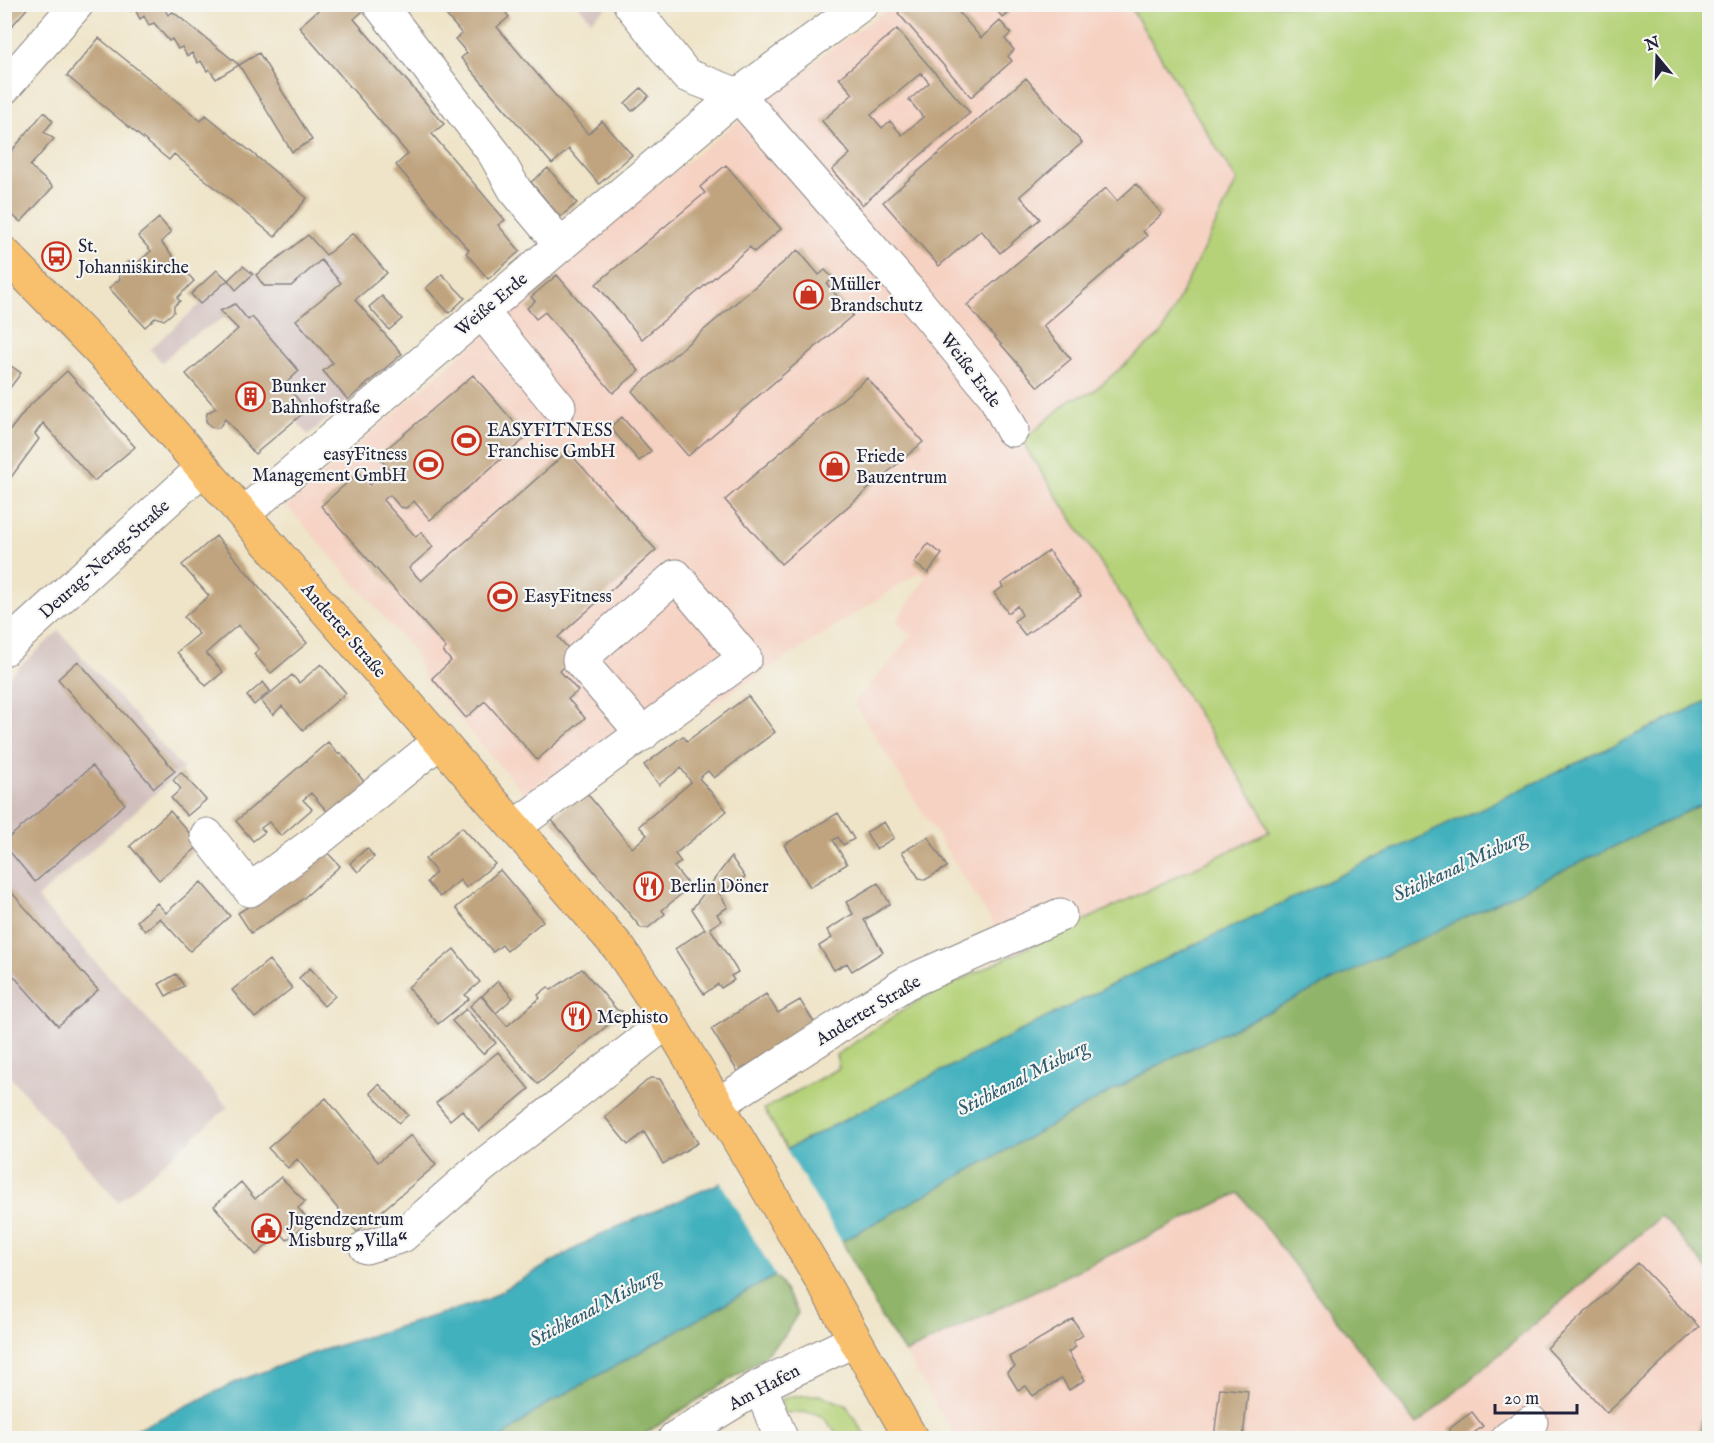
<svg xmlns="http://www.w3.org/2000/svg" width="1714" height="1443" font-family="'IM FELL English',serif">
	<style>
		.built { fill: #f6d2c3 }
		.industrial { fill: #d1bfbd }
		.green { fill: #b5d279; stroke: #6c7a5a; stroke-width: 1.5 }
		.forest { fill: #90b469; stroke: #596b52; stroke-width: 1.5 }
		.water { fill: #42b1be; stroke: #326a7c; stroke-width: 1.5 }
		.pier { fill: #efe4c8 }
		.building { fill: #c0a47f; fill-rule: evenodd }
		.lines { fill: none; stroke-linecap: round; stroke-linejoin: round }
		.minor-casing { stroke: #888382; stroke-width: 35 }
		.major-casing { stroke: #888382; stroke-width: 35 }
		.minor { stroke: #fff; stroke-width: 33 }
		.major { stroke: #f8bf6c; stroke-width: 33 }
		.labels { text-anchor: middle; stroke-width: 4.5; stroke-linejoin: round; paint-order: stroke }
		.poi-label { font-size: 18px; fill: #22223b; stroke: #f6f6f2; text-anchor: start }
		.street-label { font-size: 18px; fill: #22223b; stroke: #f6f6f2 }
		.water-label { font-size: 20px; font-style: italic; fill: #2f5b6f; stroke: #f6f6f2 }
	</style>
	<rect width="100%" height="100%" fill="#f6f6f2"/>
	<filter id="ink" filterUnits="userSpaceOnUse"><feTurbulence type="fractalNoise" baseFrequency=".0167" numOctaves="2"/><feDisplacementMap in="SourceGraphic" scale="12" xChannelSelector="R" yChannelSelector="G"/><feConvolveMatrix kernelMatrix="1 2 1 2 8 2 1 2 1" color-interpolation-filters="sRGB"/></filter>
	<filter id="wash" filterUnits="userSpaceOnUse"><feTurbulence type="fractalNoise" baseFrequency=".008" numOctaves="4" result="noise"/><feDisplacementMap in="SourceGraphic" scale="24" xChannelSelector="R" yChannelSelector="G"/><feGaussianBlur stdDeviation="1.35" result="paint"/><feColorMatrix in="noise" values="0 0 0 0 0 0 0 0 0 0 0 0 0 0 0 0 0 1.4 0 .05"/><feComposite in="paint" operator="in"/></filter>
	<g filter="url(#wash)">
		<rect width="100%" height="100%" fill="#efe4c8"/>
		<path class="built" d="M 894,5 L 1129,5 L 1237,181 L 1162,333 L 1091,394 L 1269,832 L 1013,956 L 854,703 L 911,636 L 896,621 L 926,578 L 920,572 L 641,750 L 532,803 L 425,679 L 414,652 L 287,506 L 655,187 L 827,52 Z
			M 1239,1193 L 1417,1424 L 1661,1216 L 1709,1271 L 1709,1375 L 1699,1438 L 956,1438 L 905,1353 Z"/>
		<path class="industrial" d="M 578,5 L 610,5 L 591,20 Z
			M 308,235 L 326,255 L 321,260 L 402,355 L 308,435 L 296,420 L 307,409 L 226,317 L 189,338 L 162,362 L 150,349 L 244,265 L 256,275 Z
			M 59,631 L 183,769 L 37,898 L 228,1107 L 118,1202 L 5,1071 L 5,680 Z"/>
		<path class="green" d="M 1129,5 L 1709,5 L 1709,700 L 1133,974 L 787,1149 L 764,1109 L 839,1068 L 836,1055 L 917,1001 L 1269,832 L 1260,809 L 1027,450 L 1024,440 L 1071,399 L 1091,393 L 1162,333 L 1237,181 Z
			M 820,1395 L 846,1405 L 867,1438 L 839,1438 C 819,1406 815,1413 781,1413 L 781,1400 L 791,1396 Z"/>
		<path class="forest" d="M 1709,801 L 1709,1271 L 1661,1216 L 1417,1425 L 1239,1193 L 905,1353 L 881,1317 L 842,1241 L 1175,1056 Z
			M 776,1275 L 798,1313 L 784,1336 L 759,1361 L 638,1438 L 501,1438 L 542,1407 Z
			M 1709,1375 L 1709,1438 L 1699,1438 Z"/>
		<path class="water" d="M 1709,700 L 1709,801 L 1175,1056 L 842,1241 L 775,1276 L 542,1407 L 501,1438 L 119,1438 L 241,1380 L 317,1352 L 486,1300 L 599,1235 L 720,1183 L 1133,974 Z"/>
		<path class="pier" d="M 785,1147 L 843,1244 L 777,1278 L 719,1180 Z"/>
		<g id="blocks">
			<path class="building" d="M 4,4 L 31,4 L 4,35 Z
				M 127,4 L 163,6 L 168,15 L 173,12 L 239,65 L 216,79 L 209,69 L 207,71 L 201,61 L 198,63 L 192,53 L 187,56 L 182,47 L 178,49 L 172,39 L 169,41 L 154,23 L 149,25 L 144,16 L 140,19 L 135,9 L 131,11 Z
				M 325,4 L 371,4 L 354,19 L 444,124 L 432,134 L 505,220 L 498,225 L 520,251 L 488,279 L 466,253 L 469,250 L 396,165 L 408,154 L 299,27 Z
				M 437,4 L 499,4 L 509,17 L 497,27 L 588,134 L 602,121 L 632,155 L 599,184 L 569,149 L 552,164 L 461,58 L 467,53 L 455,39 L 462,34 Z
				M 908,4 L 952,4 L 981,38 L 1000,21 L 1011,33 L 1005,39 L 1014,50 L 1008,56 L 1012,61 L 971,97 L 898,13 Z
				M 991,4 L 1019,4 L 1003,18 Z
				M 897,29 L 970,113 L 862,205 L 832,170 L 850,154 L 822,121 L 853,94 L 839,78 ZM 921,73 L 929,83 L 909,100 L 923,117 L 902,135 L 890,121 L 882,128 L 871,115 Z
				M 99,38 L 201,121 L 206,115 L 307,198 L 275,237 L 174,154 L 169,160 L 67,76 Z
				M 259,53 L 312,140 L 292,152 L 239,65 Z
				M 1026,78 L 1082,143 L 1020,196 L 1040,219 L 1000,253 L 981,230 L 939,266 L 883,202 Z
				M 641,88 L 649,96 L 632,111 L 625,103 Z
				M 44,112 L 53,121 L 44,132 L 54,139 L 30,166 L 53,187 L 21,222 L 4,209 L 4,160 Z
				M 726,165 L 781,229 L 754,252 L 750,247 L 642,339 L 596,284 L 705,193 L 700,187 Z
				M 548,168 L 577,203 L 560,217 L 531,182 Z
				M 1136,184 L 1162,214 L 1143,231 L 1147,236 L 1043,326 L 1071,359 L 1038,387 L 967,305 L 1106,188 L 1117,201 Z
				M 159,218 L 171,232 L 161,242 L 194,281 L 177,298 L 180,301 L 174,306 L 174,312 L 164,320 L 156,317 L 145,327 L 109,288 L 120,279 L 118,271 L 128,262 L 135,265 L 151,251 L 138,236 Z
				M 353,233 L 387,273 L 355,300 L 402,354 L 348,400 L 323,371 L 333,363 L 296,320 L 341,283 L 321,260 L 291,286 L 264,286 L 256,275 L 308,235 L 326,255 Z
				M 798,250 L 819,275 L 825,270 L 833,278 L 827,284 L 853,315 L 688,456 L 632,391 Z
				M 243,266 L 253,274 L 236,290 L 228,280 Z
				M 217,270 L 228,280 L 200,304 L 191,294 Z
				M 442,274 L 465,298 L 449,313 L 426,288 Z
				M 557,275 L 639,371 L 613,393 L 545,312 L 536,319 L 527,308 L 535,301 L 531,297 Z
				M 382,296 L 402,319 L 389,330 L 369,307 Z
				M 235,304 L 248,320 L 252,317 L 263,329 L 299,371 L 285,384 L 307,410 L 255,454 L 225,419 L 219,428 L 211,427 L 206,421 L 207,413 L 216,408 L 186,374 L 238,329 L 220,311 Z
				M 4,361 L 21,373 L 4,396 Z
				M 67,371 L 135,447 L 94,481 L 43,423 L 35,434 L 39,439 L 4,487 L 4,438 L 28,407 Z
				M 473,375 L 527,437 L 430,520 L 414,501 L 406,508 L 400,507 L 390,495 L 383,500 L 416,537 L 421,532 L 433,547 L 409,568 L 421,581 L 568,451 L 656,550 L 558,637 L 567,647 L 565,666 L 560,671 L 578,691 L 568,699 L 585,718 L 537,760 L 485,701 L 466,718 L 432,678 L 451,661 L 443,651 L 446,648 L 321,506 L 359,472 L 370,485 L 389,469 L 378,456 Z
				M 867,378 L 923,442 L 781,564 L 725,500 Z
				M 622,417 L 651,451 L 639,461 L 610,427 Z
				M 216,536 L 307,643 L 271,673 L 254,654 L 259,649 L 238,625 L 206,653 L 223,672 L 206,686 L 177,652 L 199,634 L 184,617 L 209,596 L 182,565 Z
				M 928,544 L 942,554 L 928,573 L 914,563 Z
				M 1049,551 L 1081,596 L 1025,635 L 1014,621 L 1022,615 L 1017,606 L 1008,613 L 994,593 L 1003,587 L 1001,584 Z
				M 78,661 L 175,771 L 154,788 L 58,679 Z
				M 321,664 L 346,693 L 303,730 L 282,706 L 273,715 L 261,701 L 292,675 L 299,683 Z
				M 263,682 L 270,691 L 254,705 L 247,696 Z
				M 748,696 L 775,732 L 714,778 L 708,771 L 699,778 L 727,811 L 675,854 L 681,862 L 674,867 L 690,887 L 662,910 L 665,914 L 648,928 L 641,928 L 551,819 L 585,791 L 632,848 L 647,835 L 639,826 L 691,782 L 681,768 L 659,785 L 644,765 L 683,736 L 687,741 Z
				M 328,742 L 338,754 L 341,753 L 369,788 L 334,819 L 311,793 L 303,800 L 312,809 L 281,836 L 269,822 L 261,828 L 265,832 L 253,841 L 236,821 Z
				M 92,766 L 125,804 L 35,882 L 5,846 L 5,841 Z
				M 181,772 L 206,800 L 187,816 L 171,798 L 181,789 L 173,780 Z
				M 170,811 L 200,845 L 159,880 L 130,846 Z
				M 838,813 L 854,839 L 843,845 L 838,837 L 833,840 L 847,864 L 810,887 L 784,845 Z
				M 884,822 L 894,838 L 876,849 L 866,832 Z
				M 462,827 L 495,864 L 466,888 L 460,880 L 440,897 L 427,882 L 436,872 L 425,859 Z
				M 928,837 L 947,867 L 925,880 L 919,878 L 902,852 Z
				M 323,848 L 340,866 L 298,903 L 251,933 L 238,913 L 282,885 Z
				M 367,848 L 374,857 L 358,872 L 350,863 Z
				M 731,857 L 745,877 L 719,893 L 728,907 L 717,914 L 721,921 L 710,928 L 738,972 L 731,976 L 734,980 L 721,988 L 718,984 L 704,994 L 675,949 L 705,929 L 692,909 Z
				M 500,870 L 543,921 L 507,951 L 502,945 L 493,952 L 456,908 Z
				M 201,882 L 230,916 L 190,951 L 160,918 L 145,931 L 137,921 L 157,903 L 166,913 Z
				M 878,883 L 890,904 L 864,920 L 883,952 L 852,971 L 847,963 L 834,970 L 819,946 L 832,938 L 827,930 L 853,914 L 846,902 Z
				M 5,885 L 98,990 L 58,1026 L 11,973 L 9,975 L 5,970 Z
				M 454,949 L 480,982 L 465,995 L 469,999 L 438,1024 L 408,987 Z
				M 269,960 L 292,988 L 255,1018 L 232,990 Z
				M 310,968 L 335,996 L 324,1006 L 299,978 Z
				M 582,969 L 617,1010 L 622,1011 L 621,1020 L 615,1019 L 538,1084 L 470,1006 L 481,996 L 507,1026 L 540,998 L 538,995 L 548,987 L 551,990 Z
				M 176,974 L 184,986 L 166,996 L 159,984 Z
				M 498,981 L 513,998 L 496,1013 L 482,996 Z
				M 766,994 L 778,1013 L 800,1000 L 815,1024 L 738,1072 L 711,1029 Z
				M 466,1009 L 496,1043 L 483,1054 L 452,1021 Z
				M 498,1052 L 529,1089 L 479,1131 L 462,1110 L 450,1120 L 436,1103 Z
				M 650,1078 L 660,1079 L 698,1143 L 663,1164 L 644,1132 L 628,1145 L 605,1117 Z
				M 379,1084 L 408,1115 L 399,1123 L 370,1093 Z
				M 326,1098 L 378,1162 L 411,1135 L 436,1165 L 357,1232 L 297,1159 L 288,1168 L 268,1148 Z
				M 281,1177 L 305,1202 L 298,1208 L 309,1221 L 287,1240 L 281,1233 L 256,1255 L 214,1206 L 241,1182 L 255,1199 Z
				M 1638,1263 L 1699,1327 L 1607,1413 L 1547,1348 Z
				M 1073,1319 L 1083,1335 L 1073,1342 L 1076,1347 L 1068,1352 L 1085,1380 L 1069,1390 L 1062,1378 L 1033,1396 L 1026,1386 L 1018,1390 L 1007,1372 L 1015,1367 L 1009,1357 Z
				M 1220,1388 L 1248,1391 L 1243,1438 L 1214,1438 Z
				M 1472,1412 L 1483,1426 L 1467,1438 L 1455,1438 L 1449,1429 Z"/>
		</g>
	</g>
	<g filter="url(#ink)">
		<use href="#blocks" fill-opacity="0" stroke="#888382" stroke-width="1.5"/>
		<g class="lines">
			<defs>
				<path id="minor" d="M 379,4 L 494,153 L 515,190 L 561,245
					M 630,4 L 686,75 L 738,95 L 908,290 L 994,395 L 1012,430
					M 4,88 L 77,4
					M 482,312 L 559,407
					M 243,514 L 738,95 L 862,4
					M 4,649 L 203,468
					M 514,827 L 745,658 L 676,576 L 579,660 L 643,734
					M 207,835 L 250,890 L 318,840 L 440,741
					M 717,1105 L 906,983 L 1060,915
					M 366,1247 L 402,1236 L 480,1168 L 668,1021
					M 760,1386 L 781,1438
					M 675,1438 L 760,1386 L 855,1340
					M 1508,1438 L 1531,1422"/>
				<path id="major" d="M 4,253 L 118,370 L 619,948 L 668,1021 L 814,1267 L 911,1438"/>
			</defs>
			<use href="#minor" class="minor-casing"/>
			<use href="#major" class="major-casing"/>
			<use href="#minor" class="minor"/>
			<use href="#major" class="major"/>
		</g>
	</g>
	<defs>
		<symbol id="bus-ring" viewBox="-11 -11 22 22"><circle r="9.5" fill="#f6f6f2" stroke="#c8321e" stroke-width="1.5"/><path d="M-5-6H5V4H4V6H2V4H-2V6H-4V4H-5ZM-3.5-4V0h7V-4ZM-3.5 1.2v1.5H-2V1.2ZM2 1.2v1.5H3.5V1.2Z" fill="#c8321e"/></symbol>
		<symbol id="shop-ring" viewBox="-11 -11 22 22"><circle r="9.5" fill="#f6f6f2" stroke="#c8321e" stroke-width="1.5"/><path d="M-5-2.5h2.3a2.7 3.5 0 0 1 5.4 0H5L5.5 6h-11ZM-1.5-2.5h3a1.5 2.3 0 0 0-3 0Z" fill="#c8321e"/></symbol>
		<symbol id="building-ring" viewBox="-11 -11 22 22"><circle r="9.5" fill="#f6f6f2" stroke="#c8321e" stroke-width="1.5"/><path d="M-4-6H4V6H1V3H-1V6H-4ZM-2.5-4.3h1.7v1.8h-1.7ZM.8-4.3h1.7v1.8H.8ZM-2.5-1h1.7V.8h-1.7ZM.8-1h1.7V.8H.8Z" fill="#c8321e"/></symbol>
		<symbol id="stadium-ring" viewBox="-11 -11 22 22"><circle r="9.5" fill="#f6f6f2" stroke="#c8321e" stroke-width="1.5"/><path d="M0-5a6.5 5 0 1 0 0 10a6.5 5 0 1 0 0-10ZM-3.5-1.8h7v3.6h-7Z" fill="#c8321e"/></symbol>
		<symbol id="restaurant-ring" viewBox="-11 -11 22 22"><circle r="9.5" fill="#f6f6f2" stroke="#c8321e" stroke-width="1.5"/><path d="M-5-6h1v4h1v-4h1v4h1v-4h1v5L-1.5 .5V6h-2V.5L-5-1ZM5-6V6H3V1.5H1.5Q1.5-4 5-6Z" fill="#c8321e"/></symbol>
		<symbol id="civic-ring" viewBox="-11 -11 22 22"><circle r="9.5" fill="#f6f6f2" stroke="#c8321e" stroke-width="1.5"/><path d="M-.6-6.5H3V-4.5H.6V-3L4-1V1h2V6H-6V1h2V-1L-.6-3ZM-1.2 2.5V6h2.4V2.5Z" fill="#c8321e"/></symbol>
	</defs>
	<g fill-rule="evenodd">
		<use href="#bus-ring" x="40" y="240" width="33" height="33"/>
		<use href="#shop-ring" x="792" y="278" width="33" height="33"/>
		<use href="#building-ring" x="234" y="380" width="33" height="33"/>
		<use href="#stadium-ring" x="450" y="424" width="33" height="33"/>
		<use href="#stadium-ring" x="412" y="448" width="33" height="33"/>
		<use href="#shop-ring" x="818" y="450" width="33" height="33"/>
		<use href="#stadium-ring" x="486" y="580" width="33" height="33"/>
		<use href="#restaurant-ring" x="632" y="870" width="33" height="33"/>
		<use href="#restaurant-ring" x="560" y="1000" width="33" height="33"/>
		<use href="#civic-ring" x="250" y="1212" width="33" height="33"/>
	</g>
	<g class="labels">
		<g class="poi-label">
			<text x="78" y="252">St.<tspan x="78" dy="21">Johanniskirche</tspan></text>
			<text x="830" y="290">Müller<tspan x="830" dy="21">Brandschutz</tspan></text>
			<text x="271" y="392">Bunker<tspan x="271" dy="21">Bahnhofstraße</tspan></text>
			<text x="487" y="436">EASYFITNESS<tspan x="487" dy="21">Franchise GmbH</tspan></text>
			<text x="407" y="460" text-anchor="end">easyFitness<tspan x="407" dy="21">Management GmbH</tspan></text>
			<text x="856" y="462">Friede<tspan x="856" dy="21">Bauzentrum</tspan></text>
			<text x="524" y="602">EasyFitness</text>
			<text x="670" y="892">Berlin Döner</text>
			<text x="597" y="1023">Mephisto</text>
			<text x="288" y="1225">Jugendzentrum<tspan x="288" dy="21">Misburg „Villa“</tspan></text>
		</g>
		<g class="street-label">
			<text transform="translate(491 304) rotate(-40)" y="6">Weiße Erde</text>
			<text transform="translate(971 370) rotate(53)" y="6">Weiße Erde</text>
			<text transform="translate(104 559) rotate(-42)" y="6">Deurag-Nerag-Straße</text>
			<text transform="translate(344 630) rotate(49)" y="6">Anderter Straße</text>
			<text transform="translate(868 1010) rotate(-31)" y="6">Anderter Straße</text>
			<text transform="translate(764 1387) rotate(-28)" y="6">Am Hafen</text>
		</g>
		<g class="water-label">
			<text transform="translate(1459 865) rotate(-25)" y="7">Stichkanal Misburg</text>
			<text transform="translate(1022 1077) rotate(-27)" y="7">Stichkanal Misburg</text>
			<text transform="translate(594 1307) rotate(-28)" y="7">Stichkanal Misburg</text>
		</g>
	</g>
	<rect width="1714" height="1443" fill="none" stroke="#f6f6f2" stroke-width="24"/>
	<g transform="translate(1657 57) rotate(341)" stroke="#f6f6f2" stroke-width="4.5" paint-order="stroke">
	<path d="M0-4.5L10 22L0 15L-10 22Z" fill="#22223b"/>
	<text y="-9" font-size="16" font-weight="bold" text-anchor="middle" fill="#22223b">N</text>
	</g>
	<path d="M1495 1404v9h82v-9" fill="none" stroke="#22223b" stroke-width="3"/>
	<text x="1504" y="1404" font-size="18" fill="#22223b" stroke="#f6f6f2" stroke-width="4.5" paint-order="stroke">20 m</text>
</svg>
